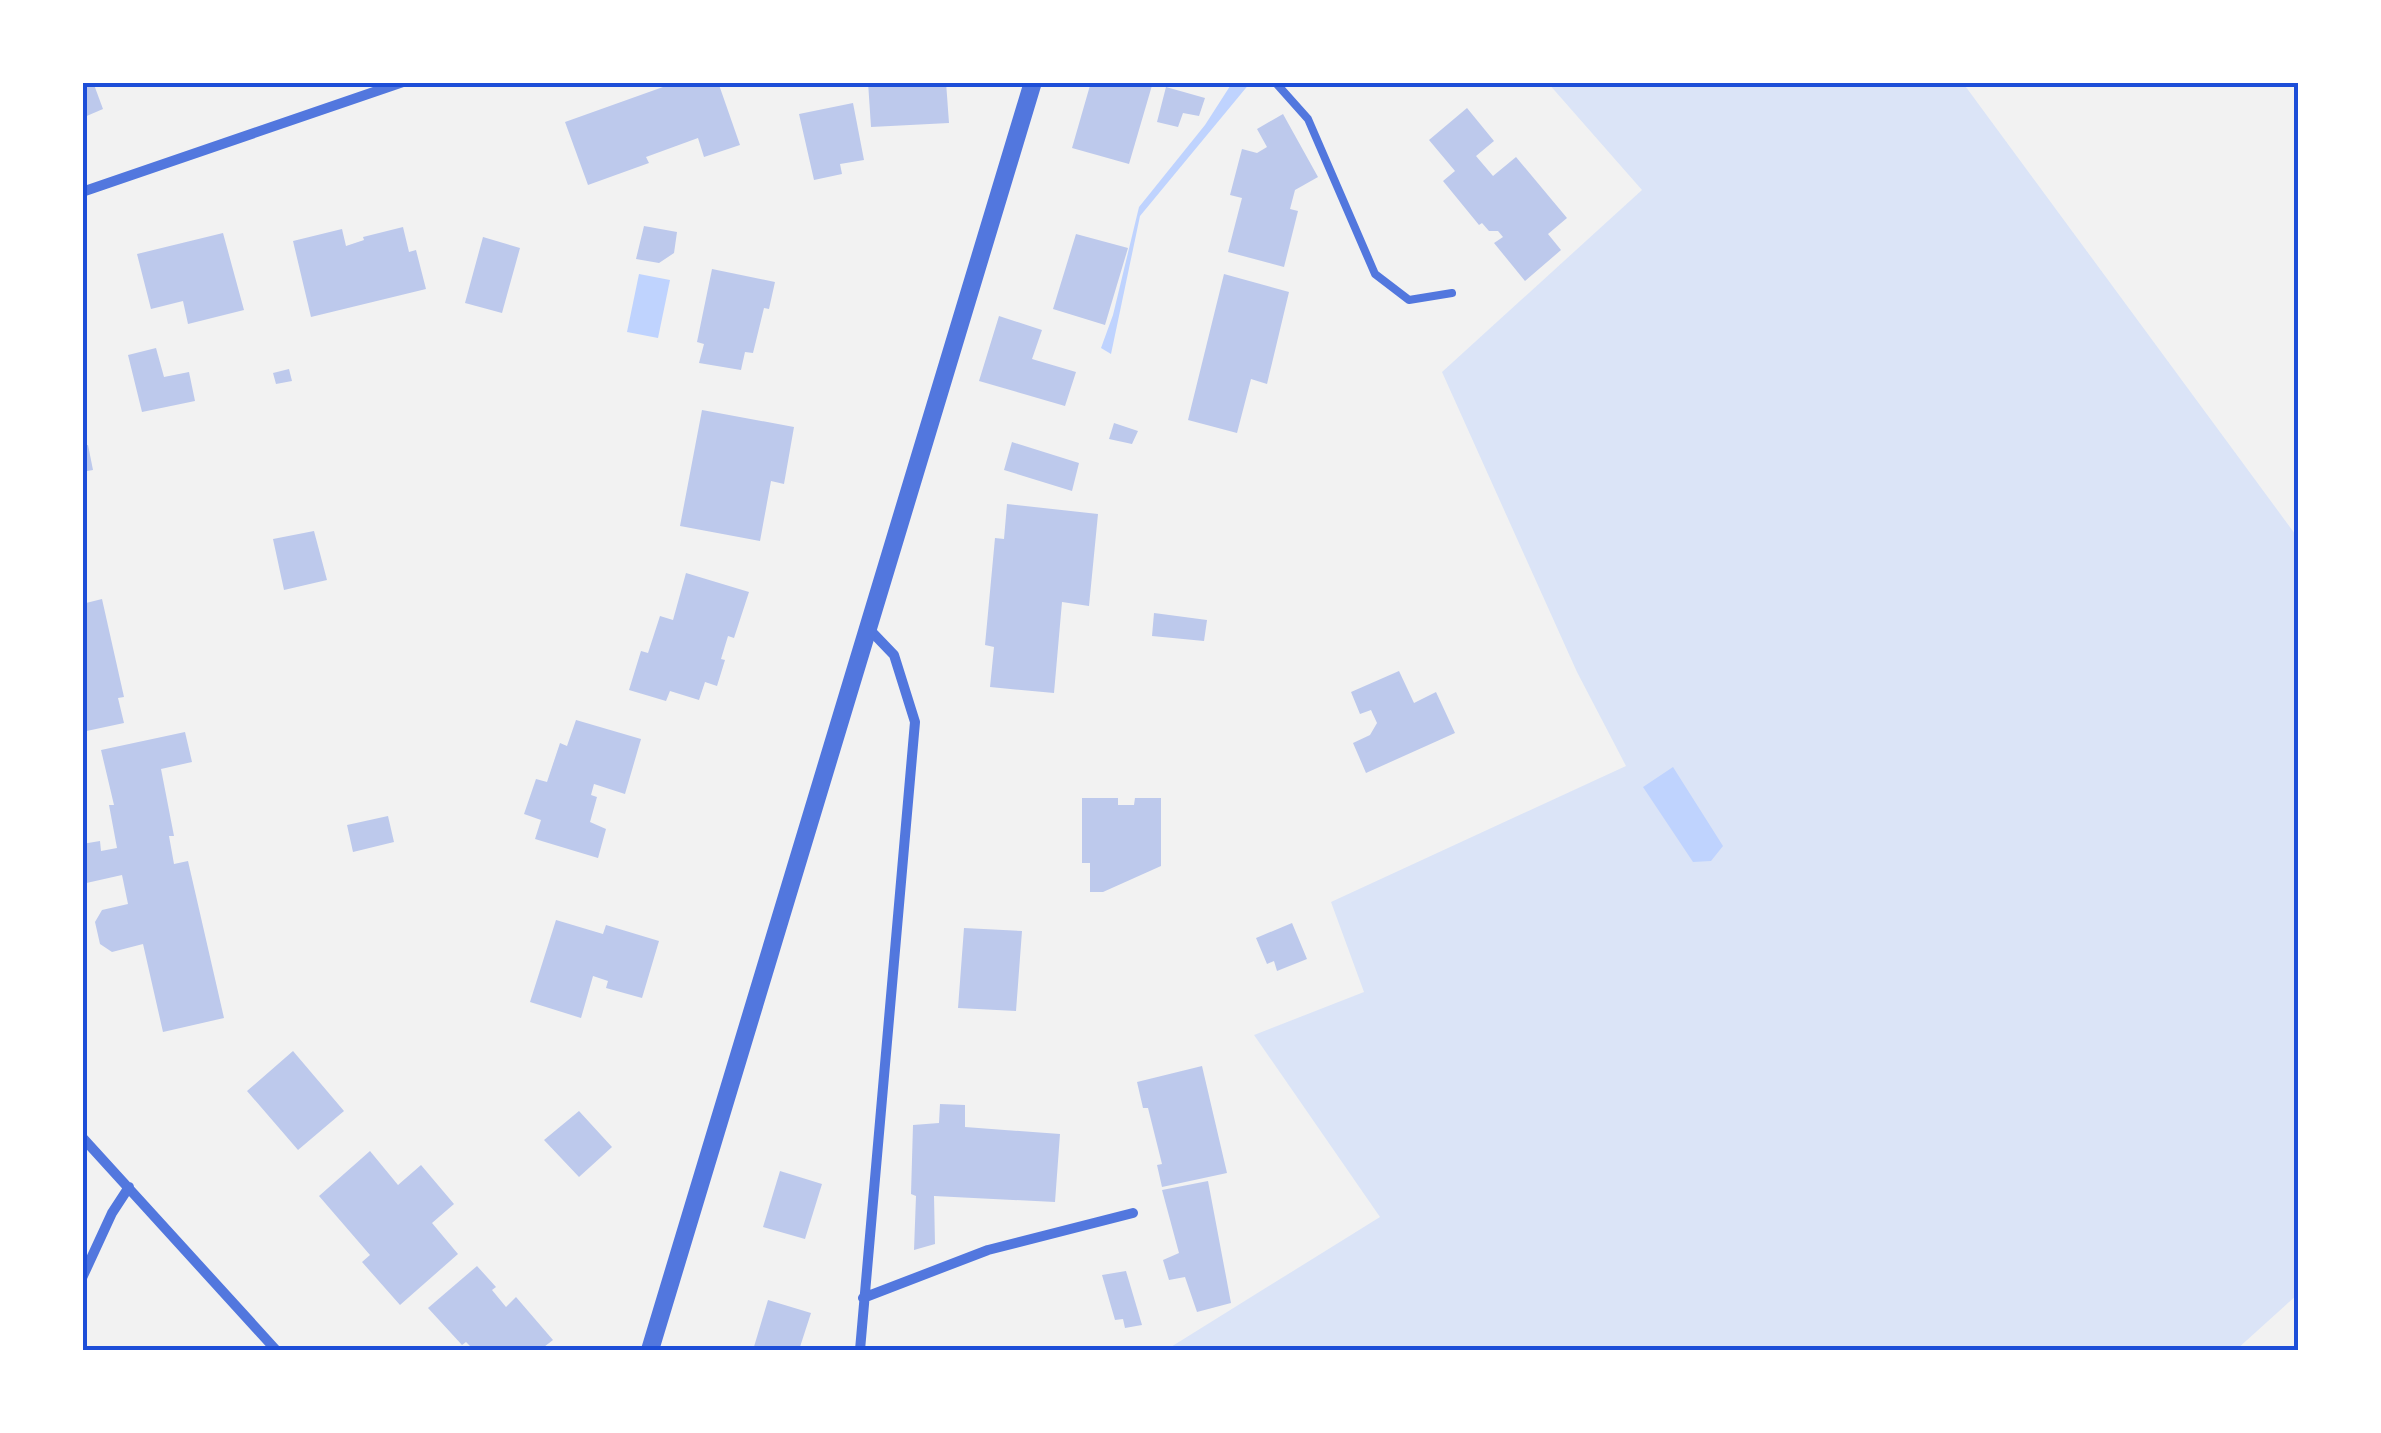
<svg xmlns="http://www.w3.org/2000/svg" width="2381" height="1433" font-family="'DejaVu Sans',sans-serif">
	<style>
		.green { fill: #dbe4f7 }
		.water { fill: #bfd3fe }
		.building { fill: #bdc9ec }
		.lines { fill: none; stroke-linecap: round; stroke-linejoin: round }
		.service { stroke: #5277de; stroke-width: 8 }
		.minor { stroke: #5277de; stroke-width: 10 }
		.tertiary { stroke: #5277de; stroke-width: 18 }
		.neatline { fill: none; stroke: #1d4ed8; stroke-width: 4 }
	</style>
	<rect width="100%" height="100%" fill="#f2f2f2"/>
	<path class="green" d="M 1548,83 L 1963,83 L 2298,538 L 2298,1294 L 2236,1350 L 1166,1350 L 1380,1217 L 1254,1035 L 1364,992 L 1331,902 L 1626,766 L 1577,672 L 1442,372 L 1642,190 Z"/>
	<path class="water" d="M 1232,83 L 1250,83 L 1140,216 L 1111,354 L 1101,348 L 1113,315 L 1139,207 L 1205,125 Z
		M 639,274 L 670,280 L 658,338 L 627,332 Z
		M 1673,767 L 1723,846 L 1711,861 L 1693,862 L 1643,787 Z"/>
	<path class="building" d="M 82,82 L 93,82 L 103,109 L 82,118 Z
		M 677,82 L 718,82 L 740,145 L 704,157 L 698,138 L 646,157 L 649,163 L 588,185 L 565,122 Z
		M 868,82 L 946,82 L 949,123 L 871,127 Z
		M 1091,82 L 1153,82 L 1129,164 L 1072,148 Z
		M 1166,87 L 1205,98 L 1199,116 L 1183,113 L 1178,127 L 1157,122 Z
		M 853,103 L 864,160 L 840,164 L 842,174 L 814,180 L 799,114 Z
		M 1467,108 L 1494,141 L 1476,156 L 1493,176 L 1516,157 L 1567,218 L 1548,234 L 1561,250 L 1525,281 L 1494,243 L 1503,237 L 1498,231 L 1489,231 L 1482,223 L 1479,225 L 1443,181 L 1455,171 L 1429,140 Z
		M 1283,114 L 1318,177 L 1295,190 L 1290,209 L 1298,211 L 1284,267 L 1228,252 L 1242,198 L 1230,195 L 1242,149 L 1257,153 L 1267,147 L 1257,129 Z
		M 644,226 L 677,232 L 674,253 L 659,263 L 636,259 Z
		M 403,227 L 409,252 L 416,250 L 426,289 L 311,317 L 293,241 L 342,229 L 346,246 L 364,240 L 363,237 Z
		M 223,233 L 244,310 L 188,324 L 183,301 L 151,309 L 137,254 Z
		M 1076,234 L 1128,248 L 1105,325 L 1053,309 Z
		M 483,237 L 520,248 L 502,313 L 465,303 Z
		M 712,269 L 775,282 L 769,309 L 764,308 L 753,353 L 745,352 L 741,370 L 699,363 L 704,344 L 697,342 Z
		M 1224,274 L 1289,292 L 1267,384 L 1251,379 L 1237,433 L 1188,420 Z
		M 999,316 L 1042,330 L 1032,359 L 1076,372 L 1065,406 L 979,381 Z
		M 156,348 L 164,377 L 189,372 L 195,401 L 142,412 L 128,355 Z
		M 289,369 L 292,381 L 276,384 L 273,373 Z
		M 702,410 L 794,427 L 784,484 L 771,481 L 760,541 L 680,526 Z
		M 1114,423 L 1138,431 L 1132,444 L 1109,439 Z
		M 1012,442 L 1079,463 L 1072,491 L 1004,470 Z
		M 88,445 L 93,470 L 82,472 L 82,446 Z
		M 1007,504 L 1098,514 L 1089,606 L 1062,602 L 1054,693 L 990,687 L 994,647 L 985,645 L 995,538 L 1004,539 Z
		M 314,531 L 327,580 L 284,590 L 273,539 Z
		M 686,573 L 749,592 L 734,638 L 728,636 L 721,659 L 725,660 L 717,686 L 705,682 L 699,700 L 670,691 L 666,701 L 629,690 L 641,651 L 648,653 L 660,616 L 673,620 Z
		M 102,599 L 124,697 L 118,698 L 124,723 L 82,732 L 82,604 Z
		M 1154,613 L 1207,620 L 1204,641 L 1152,636 Z
		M 1399,671 L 1414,703 L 1436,692 L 1455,733 L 1366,773 L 1353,743 L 1370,735 L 1377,723 L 1371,710 L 1360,714 L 1351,692 Z
		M 576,720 L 641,739 L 625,794 L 594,784 L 591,795 L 597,797 L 590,822 L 606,829 L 598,858 L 535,839 L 541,820 L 524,814 L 536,779 L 547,782 L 560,743 L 567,746 Z
		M 185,732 L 192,762 L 161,769 L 174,836 L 169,836 L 174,864 L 188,861 L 224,1018 L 163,1032 L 143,944 L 112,952 L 100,944 L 95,922 L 102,910 L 128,904 L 122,875 L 82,884 L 82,844 L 100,841 L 101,851 L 117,848 L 109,805 L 114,805 L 101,750 Z
		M 1082,798 L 1118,798 L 1118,805 L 1134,805 L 1135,798 L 1161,798 L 1161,866 L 1103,892 L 1090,892 L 1090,863 L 1082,863 Z
		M 388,816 L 394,842 L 353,852 L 347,825 Z
		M 556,920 L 603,934 L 606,925 L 659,941 L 642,998 L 606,988 L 608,981 L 593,976 L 581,1018 L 530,1002 Z
		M 1292,923 L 1307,959 L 1277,971 L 1274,961 L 1267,964 L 1256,938 Z
		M 964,928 L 1022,931 L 1016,1011 L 958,1008 Z
		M 293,1051 L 344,1111 L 298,1150 L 247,1091 Z
		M 1202,1066 L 1227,1173 L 1162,1187 L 1157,1165 L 1162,1164 L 1148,1108 L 1143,1108 L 1137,1082 Z
		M 940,1104 L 965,1105 L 965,1127 L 1060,1134 L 1055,1202 L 934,1196 L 935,1244 L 914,1250 L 916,1196 L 911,1194 L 913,1125 L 939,1123 Z
		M 579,1111 L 612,1147 L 579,1177 L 544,1140 Z
		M 370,1151 L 398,1185 L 421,1165 L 454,1204 L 432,1223 L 458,1254 L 400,1305 L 362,1262 L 370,1255 L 319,1196 Z
		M 780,1171 L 822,1184 L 805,1239 L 763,1227 Z
		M 1208,1181 L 1231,1303 L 1197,1312 L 1185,1277 L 1169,1280 L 1163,1260 L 1179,1253 L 1162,1190 Z
		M 477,1266 L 496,1287 L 492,1290 L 506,1307 L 516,1297 L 553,1340 L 540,1350 L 474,1350 L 466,1342 L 462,1345 L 428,1308 Z
		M 1126,1271 L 1142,1325 L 1125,1328 L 1123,1319 L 1115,1320 L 1102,1275 Z
		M 768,1300 L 811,1313 L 799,1350 L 753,1350 Z"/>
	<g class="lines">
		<path class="service" d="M 1275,82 L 1308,119 L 1375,274 L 1409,300 L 1452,293"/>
		<path class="minor" d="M 82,192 L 403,82
			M 82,1137 L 276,1350
			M 82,1278 L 112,1213 L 129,1187
			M 863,1298 L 988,1250 L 1133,1213
			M 860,1350 L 915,722 L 894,655 L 870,630"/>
		<path class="tertiary" d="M 650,1350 L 1033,82"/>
	</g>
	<rect width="2381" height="1433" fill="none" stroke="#ffffff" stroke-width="170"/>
	<rect x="85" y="85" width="2211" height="1263" class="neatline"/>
</svg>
